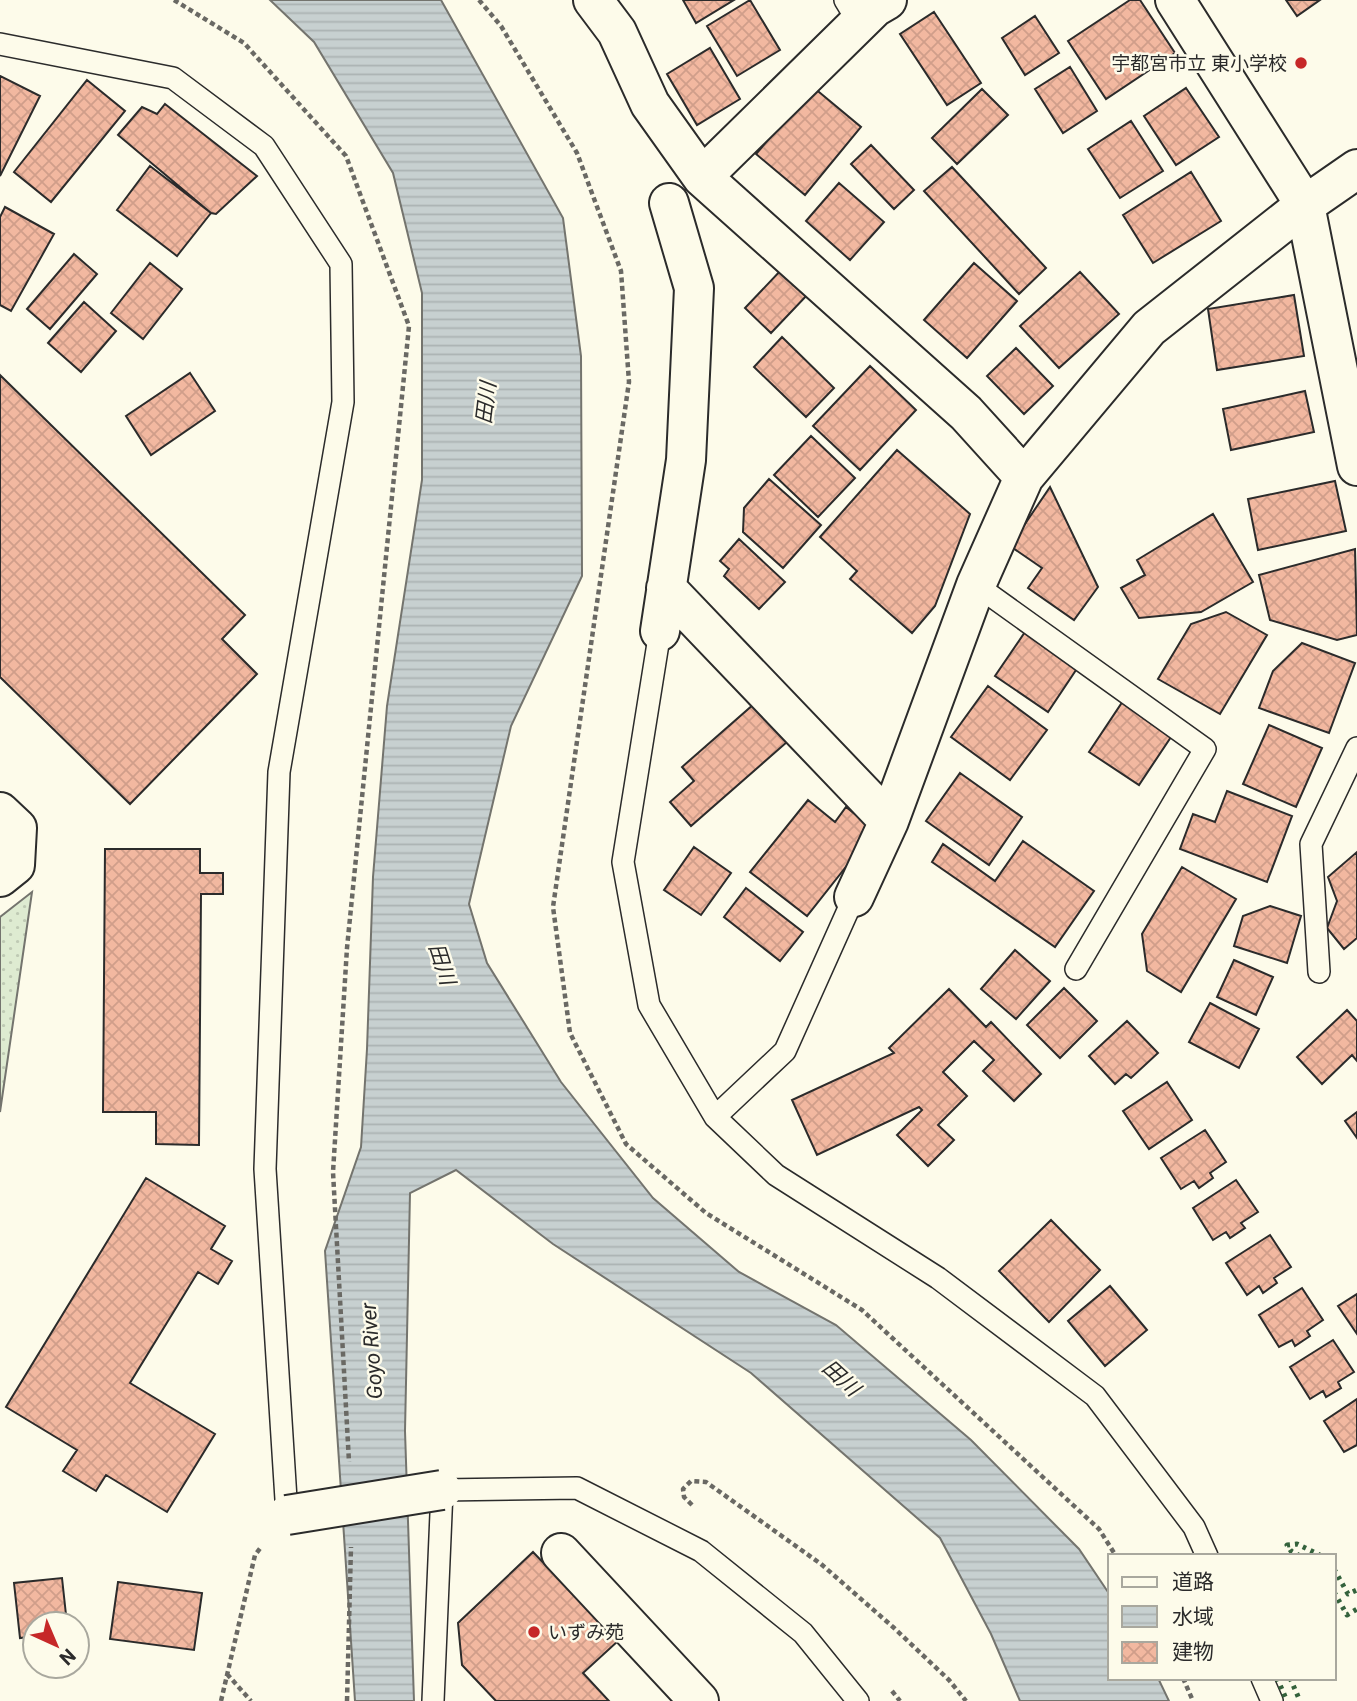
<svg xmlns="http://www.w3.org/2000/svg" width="1357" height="1701" font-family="Roboto,'Noto Sans JP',sans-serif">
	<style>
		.park { fill: url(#park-dots); stroke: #74746e; stroke-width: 2 }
		.water { fill: url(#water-rules); stroke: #74746e; stroke-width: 2 }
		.building { fill: url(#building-cross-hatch); stroke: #2b2b2b; stroke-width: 2 }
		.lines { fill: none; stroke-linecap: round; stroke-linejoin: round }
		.service-casing { stroke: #2b2b2b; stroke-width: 24 }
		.minor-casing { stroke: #2b2b2b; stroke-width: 42 }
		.path { stroke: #6a6964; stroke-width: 4.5; stroke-dasharray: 5 3.5; stroke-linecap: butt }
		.service { stroke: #fdfbea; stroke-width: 21 }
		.minor { stroke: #fdfbea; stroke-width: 38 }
		.minor-bridge-casing { stroke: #2b2b2b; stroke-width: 42; stroke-linecap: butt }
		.minor-bridge { stroke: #fdfbea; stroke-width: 38 }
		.hedge { stroke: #34623c; stroke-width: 5; stroke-dasharray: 3.5 5; stroke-linecap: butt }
		.poi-dot { fill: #c62828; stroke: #fdfbea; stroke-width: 2.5 }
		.labels { text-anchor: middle; stroke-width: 5; stroke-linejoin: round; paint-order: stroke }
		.poi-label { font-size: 19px; fill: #2b2b2b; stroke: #fdfbea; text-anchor: end }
		.water-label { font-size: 21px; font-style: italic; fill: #2b2b2b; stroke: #fdfbea }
	</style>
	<defs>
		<pattern id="park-dots" width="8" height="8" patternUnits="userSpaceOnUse" patternTransform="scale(1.75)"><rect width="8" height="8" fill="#deebd1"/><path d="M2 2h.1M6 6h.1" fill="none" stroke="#bfcab4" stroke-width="1.8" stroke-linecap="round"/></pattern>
		<pattern id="water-rules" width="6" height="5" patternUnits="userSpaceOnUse" patternTransform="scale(1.75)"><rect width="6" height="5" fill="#c7d0d0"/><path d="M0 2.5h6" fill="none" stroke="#abb3b3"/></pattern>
		<pattern id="building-cross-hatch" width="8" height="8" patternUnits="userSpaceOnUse" patternTransform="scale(1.75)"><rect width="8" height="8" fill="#f2b8a0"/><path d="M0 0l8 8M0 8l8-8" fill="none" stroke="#d09e8a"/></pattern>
	</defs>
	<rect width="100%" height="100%" fill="#fdfbea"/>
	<path class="park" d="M 32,892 L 0,1112 L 0,917 Z"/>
	<path class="water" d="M 270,0 L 441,0 L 563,218 L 581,356 L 582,576 L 511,726 L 469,904 L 487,963 L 561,1082 L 653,1198 L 739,1272 L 836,1325 L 971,1440 L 1079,1549 L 1110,1595 L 1110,1678 L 1158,1678 L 1169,1701 L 1020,1701 L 991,1634 L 940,1538 L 751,1373 L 553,1244 L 456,1170 L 410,1193 L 405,1431 L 414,1701 L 355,1701 L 325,1251 L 361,1147 L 367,1049 L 373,877 L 387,706 L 422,480 L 422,293 L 393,173 L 314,42 Z"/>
	<path class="building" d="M 683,0 L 734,0 L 696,23 Z
		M 750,0 L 780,50 L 737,76 L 707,26 Z
		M 1130,0 L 1140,0 L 1175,53 L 1106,99 L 1068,41 Z
		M 1286,0 L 1320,0 L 1297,16 Z
		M 934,12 L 981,83 L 947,105 L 900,34 Z
		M 1035,16 L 1059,53 L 1025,75 L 1002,38 Z
		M 710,48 L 740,99 L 697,125 L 667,74 Z
		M 1070,67 L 1097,111 L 1063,133 L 1035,89 Z
		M 0,76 L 40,96 L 0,176 Z
		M 87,80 L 125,111 L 51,202 L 14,172 Z
		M 813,87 L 861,127 L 805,195 L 756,154 Z
		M 1186,88 L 1219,137 L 1176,165 L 1144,116 Z
		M 982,89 L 1008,115 L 957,164 L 932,138 Z
		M 165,104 L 257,176 L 216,214 L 211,213 L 118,135 L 142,107 L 157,114 Z
		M 1131,121 L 1163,171 L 1120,198 L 1088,149 Z
		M 871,145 L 914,190 L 894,209 L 851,164 Z
		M 150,166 L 211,213 L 177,256 L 117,210 Z
		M 952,167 L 1046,268 L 1019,294 L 924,191 Z
		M 1191,172 L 1221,221 L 1153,263 L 1123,215 Z
		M 839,183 L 884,222 L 850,260 L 806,221 Z
		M 5,207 L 54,234 L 11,311 L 0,305 L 0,217 Z
		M 74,254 L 97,274 L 50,329 L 27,309 Z
		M 150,263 L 182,289 L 143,339 L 111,313 Z
		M 974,263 L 1017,301 L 967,358 L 924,320 Z
		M 783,268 L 809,293 L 771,333 L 745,308 Z
		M 1080,272 L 1119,314 L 1059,368 L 1020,326 Z
		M 1294,295 L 1304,356 L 1217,370 L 1208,309 Z
		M 84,302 L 116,331 L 81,372 L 48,343 Z
		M 782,337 L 834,388 L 806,417 L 754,367 Z
		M 1016,348 L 1053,386 L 1024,414 L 987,376 Z
		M 870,366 L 916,410 L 860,470 L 813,426 Z
		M 190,373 L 215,411 L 151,455 L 126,416 Z
		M 0,375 L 245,615 L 222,639 L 257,674 L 130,804 L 0,677 Z
		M 1305,391 L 1314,432 L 1231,450 L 1223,409 Z
		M 811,436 L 855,478 L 818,517 L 774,475 Z
		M 897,450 L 970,514 L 935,606 L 912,633 L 850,579 L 857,571 L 820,537 Z
		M 769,479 L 821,525 L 783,568 L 743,532 L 744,508 Z
		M 1335,481 L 1346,531 L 1258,550 L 1248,499 Z
		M 1050,487 L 1098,587 L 1074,620 L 1028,588 L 1042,568 L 1010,546 Z
		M 1213,514 L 1253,582 L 1201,612 L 1139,618 L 1121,588 L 1145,575 L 1137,560 Z
		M 739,539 L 785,582 L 759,609 L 724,576 L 729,569 L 720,561 Z
		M 1355,549 L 1357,635 L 1337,640 L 1270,620 L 1259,575 Z
		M 1226,612 L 1267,635 L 1220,714 L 1158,679 L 1191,624 Z
		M 1025,632 L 1078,667 L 1048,712 L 995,676 Z
		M 1302,643 L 1355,663 L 1329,733 L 1259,708 L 1273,671 Z
		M 988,686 L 1047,730 L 1010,780 L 951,737 Z
		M 1123,701 L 1173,734 L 1139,785 L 1089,752 Z
		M 754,704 L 787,742 L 691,826 L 670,802 L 694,781 L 682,767 Z
		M 1269,725 L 1322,748 L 1296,807 L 1243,784 Z
		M 960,773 L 1022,817 L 989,865 L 926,821 Z
		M 1227,791 L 1292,816 L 1267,882 L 1180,849 L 1193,814 L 1215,822 Z
		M 808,800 L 835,822 L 846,807 L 875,830 L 807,916 L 750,872 Z
		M 1023,841 L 1094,891 L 1055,947 L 932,862 L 943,844 L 995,881 Z
		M 694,847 L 731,873 L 701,915 L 664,890 Z
		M 105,849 L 200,849 L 200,873 L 223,873 L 223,894 L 201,894 L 199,1145 L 156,1144 L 156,1112 L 103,1112 Z
		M 1357,852 L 1357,938 L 1344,949 L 1327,928 L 1337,901 L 1328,877 Z
		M 1182,867 L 1236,899 L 1181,992 L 1147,971 L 1142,934 Z
		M 746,888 L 803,932 L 780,961 L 724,917 Z
		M 1270,906 L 1301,916 L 1287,963 L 1234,946 L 1243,916 Z
		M 1015,950 L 1050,981 L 1016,1019 L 981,989 Z
		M 1234,960 L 1273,977 L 1256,1015 L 1217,997 Z
		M 1064,988 L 1097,1021 L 1060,1058 L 1027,1025 Z
		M 949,989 L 986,1027 L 991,1022 L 1041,1074 L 1014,1101 L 983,1071 L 994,1060 L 974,1041 L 943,1072 L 967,1096 L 938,1125 L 954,1140 L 928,1166 L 897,1135 L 922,1110 L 919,1107 L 817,1155 L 792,1100 L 894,1053 L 889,1048 Z
		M 1210,1003 L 1259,1029 L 1239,1068 L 1189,1042 Z
		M 1347,1010 L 1357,1021 L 1357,1061 L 1352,1055 L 1322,1084 L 1297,1057 Z
		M 1127,1021 L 1158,1053 L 1131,1078 L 1126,1074 L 1115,1084 L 1089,1056 Z
		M 1167,1082 L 1192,1120 L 1149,1149 L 1123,1111 Z
		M 1357,1112 L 1357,1138 L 1345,1121 Z
		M 1205,1130 L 1226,1162 L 1210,1173 L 1213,1178 L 1199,1188 L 1194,1181 L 1181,1189 L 1161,1158 Z
		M 146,1178 L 225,1226 L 211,1249 L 232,1261 L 218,1284 L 198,1272 L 130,1383 L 215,1434 L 167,1512 L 106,1475 L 96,1491 L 63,1471 L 77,1450 L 6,1407 Z
		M 1236,1180 L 1258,1212 L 1241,1223 L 1245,1228 L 1230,1238 L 1226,1232 L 1213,1240 L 1193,1208 Z
		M 1051,1220 L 1100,1270 L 1049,1322 L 999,1271 Z
		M 1270,1235 L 1291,1267 L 1274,1278 L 1277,1283 L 1263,1293 L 1259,1286 L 1247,1295 L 1226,1263 Z
		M 1110,1286 L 1147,1330 L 1105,1366 L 1068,1321 Z
		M 1302,1288 L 1323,1320 L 1307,1331 L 1310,1336 L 1295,1346 L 1292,1340 L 1279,1347 L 1259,1315 Z
		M 1357,1294 L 1357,1334 L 1338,1306 Z
		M 1333,1340 L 1354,1372 L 1338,1382 L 1341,1388 L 1326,1397 L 1323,1391 L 1310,1399 L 1290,1367 Z
		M 1357,1399 L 1357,1445 L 1344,1452 L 1324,1421 Z
		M 533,1552 L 618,1641 L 583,1673 L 609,1701 L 496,1701 L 462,1665 L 458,1623 Z
		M 62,1578 L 67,1624 L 35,1624 L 35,1636 L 20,1638 L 14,1583 Z
		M 118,1582 L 202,1593 L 194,1650 L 110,1639 Z"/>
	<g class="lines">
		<defs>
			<path id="service" d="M 845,0 L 859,23
				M 0,44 L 173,78 L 264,146 L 341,264 L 343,402 L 279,772 L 265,1169 L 287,1515
				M 976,585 L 1205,749 L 1076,969
				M 660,631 L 623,862 L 649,1005 L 715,1117 L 776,1175 L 938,1278 L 1095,1396 L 1194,1527 L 1207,1556
				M 1319,972 L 1311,844 L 1357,748
				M 715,1117 L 785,1051 L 854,897
				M 1262,1678 L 1272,1701
				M 433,1701 L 442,1490 L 577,1488 L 701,1551 L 803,1633 L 858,1701"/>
			<path id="minor" d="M 593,0 L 617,32 L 650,104 L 702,177 L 966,413 L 1024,477
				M 1175,0 L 1305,205 L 1357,466
				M 702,177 L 875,7 L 887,0
				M 666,588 L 889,821
				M 660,631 L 686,460 L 694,288 L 669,203
				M 0,812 L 17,828 L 15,865 L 0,877
				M 854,897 L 889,821 L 976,585 L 1024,477 L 1149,328 L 1305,205 L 1357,169
				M 561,1553 L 699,1701"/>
		</defs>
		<use href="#service" class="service-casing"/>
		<use href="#minor" class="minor-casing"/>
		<path class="path" d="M 174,0 L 244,43 L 346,156 L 409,326 L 347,948 L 333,1172 L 349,1462
			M 479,0 L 501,26 L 577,153 L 621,271 L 629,382 L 553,907 L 570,1033 L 626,1144 L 706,1213 L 862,1310 L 1099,1529 L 1116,1556
			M 692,1505 L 684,1497 L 683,1489 L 691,1481 L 706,1482 L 821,1564 L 893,1627 L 949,1680 L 966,1701
			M 227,1674 L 251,1701
			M 1183,1678 L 1193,1701
			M 892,1691 L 900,1701
			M 221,1701 L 255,1555 L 261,1547
			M 347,1701 L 351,1547"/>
		<use href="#service" class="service"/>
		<use href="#minor" class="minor"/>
		<defs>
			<path id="minor-bridge" d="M 287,1515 L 442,1490"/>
		</defs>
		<use href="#minor-bridge" class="minor-bridge-casing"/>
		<use href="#minor-bridge" class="minor-bridge"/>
		<path class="hedge" d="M 1300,1556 L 1291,1551 L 1287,1545 L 1297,1544 L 1322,1556
			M 1334,1569 L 1348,1594 L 1357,1590
			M 1334,1592 L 1347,1615 L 1357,1609
			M 1277,1678 L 1287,1701
			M 1290,1678 L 1300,1701"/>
	</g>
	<g class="poi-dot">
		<circle cx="1301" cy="63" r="7"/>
		<circle cx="534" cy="1632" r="7"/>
	</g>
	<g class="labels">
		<g class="poi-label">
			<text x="1287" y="70">宇都宮市立 東小学校</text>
			<text x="548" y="1639" text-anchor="start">いずみ苑</text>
		</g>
		<g class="water-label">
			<text transform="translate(486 403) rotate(-83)" y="7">田川</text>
			<text transform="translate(442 964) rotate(72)" y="7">田川</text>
			<text transform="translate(372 1351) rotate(-94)" y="7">Goyo River</text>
			<text transform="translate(841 1378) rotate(42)" y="7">田川</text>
		</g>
	</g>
	<rect x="1108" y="1554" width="228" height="126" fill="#fdfbea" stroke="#a9a89e" stroke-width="2"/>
	<rect x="1122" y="1577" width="35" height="10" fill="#fdfbea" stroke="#a9a89e" stroke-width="2"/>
	<text x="1172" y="1589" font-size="21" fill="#2b2b2b">道路</text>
	<rect x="1122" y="1606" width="35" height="21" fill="url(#water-rules)" stroke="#a9a89e" stroke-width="2"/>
	<text x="1172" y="1624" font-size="21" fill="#2b2b2b">水域</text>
	<rect x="1122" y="1642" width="35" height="21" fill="url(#building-cross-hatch)" stroke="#a9a89e" stroke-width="2"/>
	<text x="1172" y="1659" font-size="21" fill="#2b2b2b">建物</text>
	<g transform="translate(56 1645) rotate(136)"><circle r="33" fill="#fdfbea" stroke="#a9a89e" stroke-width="2"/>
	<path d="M0-5L12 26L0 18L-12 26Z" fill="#c62828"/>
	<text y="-10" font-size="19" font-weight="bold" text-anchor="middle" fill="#2b2b2b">N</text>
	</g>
</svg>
